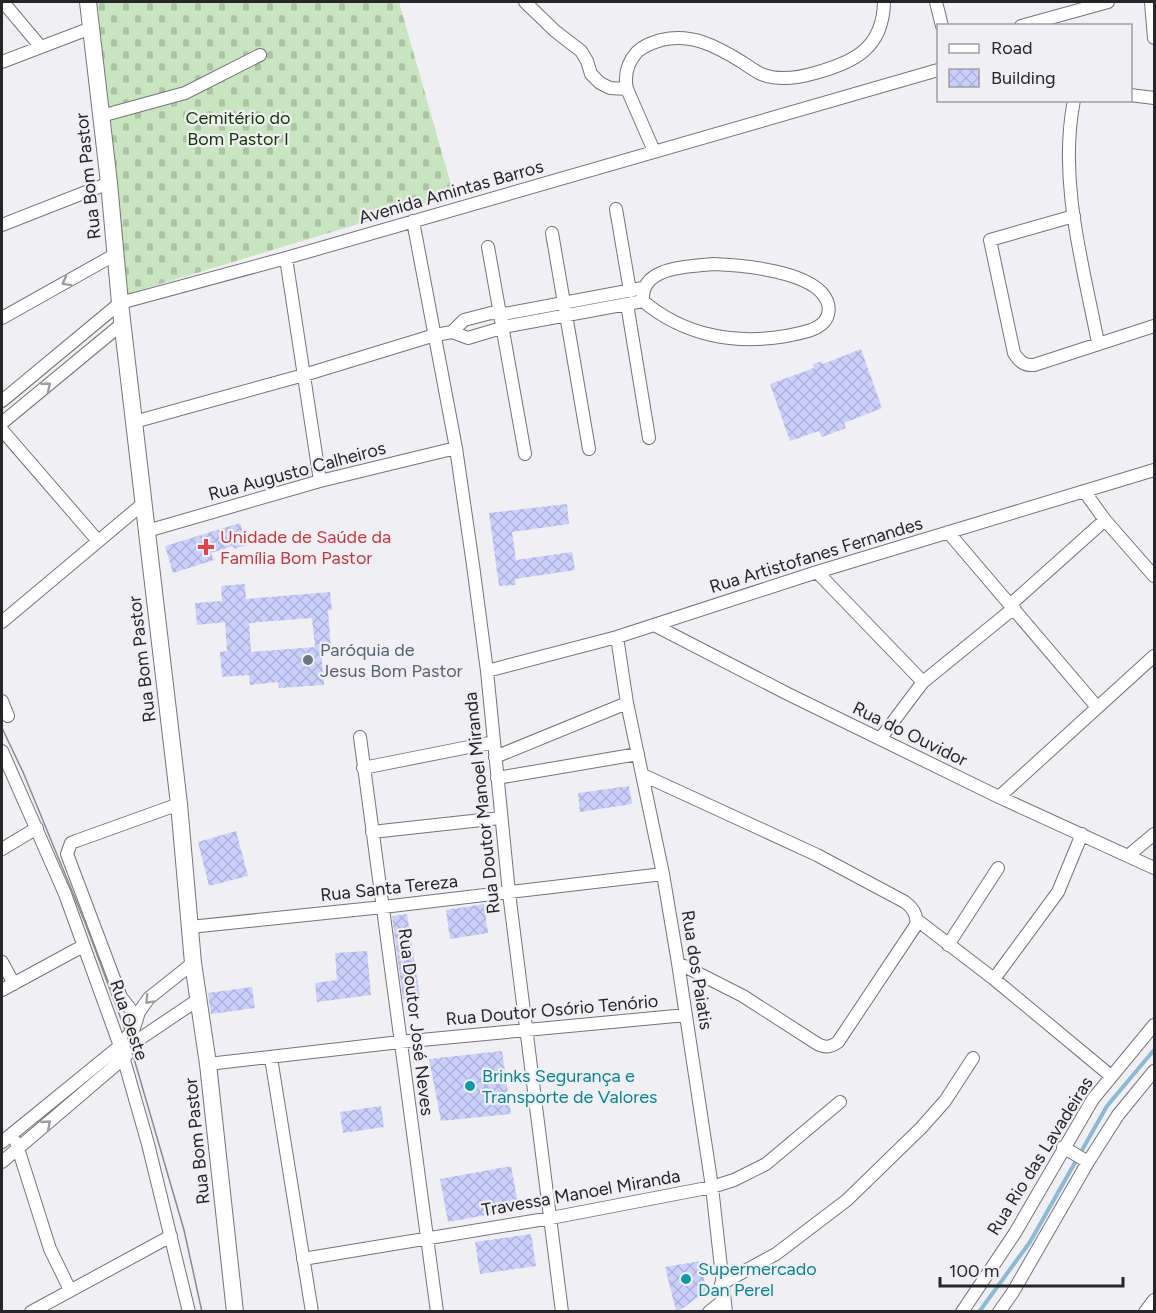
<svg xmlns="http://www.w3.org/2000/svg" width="1156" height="1313" font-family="Figtree,sans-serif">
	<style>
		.cemetery { fill: url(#cemetery-stones) }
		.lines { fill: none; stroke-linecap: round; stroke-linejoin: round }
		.stream { stroke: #8db9d3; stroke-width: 4 }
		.building { fill: url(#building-cross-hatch); fill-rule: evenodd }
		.minor-casing { stroke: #747478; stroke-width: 14 }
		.major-casing { stroke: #747478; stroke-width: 18 }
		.minor { stroke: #fff; stroke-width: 12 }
		.major { stroke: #fff; stroke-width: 16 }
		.tram { stroke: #8b8b8e; stroke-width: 1.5 }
		.oneway { stroke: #9d9d9e }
		.health-dot { fill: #e0444e; stroke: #f0f0f4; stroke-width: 2 }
		.worship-dot { fill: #6b7280; stroke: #f0f0f4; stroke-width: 2 }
		.culture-dot { fill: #0f9aa8; stroke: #f0f0f4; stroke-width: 2 }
		.labels { text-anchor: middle; stroke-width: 4.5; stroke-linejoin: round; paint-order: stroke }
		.park-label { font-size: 18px; fill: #113601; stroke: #f0f0f4 }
		.street-label { font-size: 18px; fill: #262628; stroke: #f0f0f4 }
		.health-label { font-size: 18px; fill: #be3a42; stroke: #f0f0f4; text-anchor: start }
		.worship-label { font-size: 18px; fill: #5b616d; stroke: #f0f0f4; text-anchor: start }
		.culture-label { font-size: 18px; fill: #0d838f; stroke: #f0f0f4; text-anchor: start }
	</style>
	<defs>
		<pattern id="cemetery-stones" width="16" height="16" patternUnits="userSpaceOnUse" patternTransform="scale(1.5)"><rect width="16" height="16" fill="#c9e5c0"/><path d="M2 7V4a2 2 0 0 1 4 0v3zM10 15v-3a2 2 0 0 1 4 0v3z" fill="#acc4a5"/></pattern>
		<pattern id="building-cross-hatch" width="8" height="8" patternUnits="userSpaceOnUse" patternTransform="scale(1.5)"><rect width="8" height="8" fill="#cad0fb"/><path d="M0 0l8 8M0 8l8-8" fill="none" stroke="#adb2d7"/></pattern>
	</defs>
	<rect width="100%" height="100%" fill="#f0f0f4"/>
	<path class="cemetery" d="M 95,2 L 399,2 L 454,195 L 124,295 Z"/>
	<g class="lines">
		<path class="stream" d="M 979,1312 L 1030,1242 L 1107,1106 L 1154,1050"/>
	</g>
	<path class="building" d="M 861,349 L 882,408 L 844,423 L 846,428 L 822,437 L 819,431 L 790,441 L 770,384 L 814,368 L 813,364 L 822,361 L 823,364 Z
		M 567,504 L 569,524 L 512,532 L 516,560 L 572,552 L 575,570 L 515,579 L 516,585 L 499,586 L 489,513 Z
		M 240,523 L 247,545 L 234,549 L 233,546 L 211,553 L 214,560 L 173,573 L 165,546 Z
		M 245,584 L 246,599 L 330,592 L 332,610 L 328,610 L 331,649 L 321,649 L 324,685 L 279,688 L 278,682 L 250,685 L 249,675 L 222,677 L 220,652 L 227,651 L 225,622 L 197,625 L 195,603 L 222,601 L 221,586 ZM 312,618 L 315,647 L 251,652 L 249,623 Z
		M 629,786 L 632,804 L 580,812 L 578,793 Z
		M 236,831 L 248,876 L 209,886 L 198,842 Z
		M 484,904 L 488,933 L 450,939 L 446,910 Z
		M 407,914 L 420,997 L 403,999 L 392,916 Z
		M 367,951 L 371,995 L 317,1002 L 315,983 L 337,980 L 335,953 Z
		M 252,987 L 255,1008 L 211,1014 L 208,993 Z
		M 502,1051 L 511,1114 L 441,1121 L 429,1059 Z
		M 381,1106 L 384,1127 L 343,1133 L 340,1112 Z
		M 511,1166 L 519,1209 L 448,1222 L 440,1179 Z
		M 531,1234 L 536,1266 L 480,1274 L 475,1242 Z
		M 701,1261 L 706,1291 L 679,1311 L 676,1311 L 665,1267 Z"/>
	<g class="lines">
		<defs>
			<path id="minor" d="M 3,2 L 40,46
				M 525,2 L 555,31 L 581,51 L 587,61 L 591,74 L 600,83 L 610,88 L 627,89
				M 936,2 L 942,26
				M 1151,2 L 1154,38
				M 1021,26 L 1108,2
				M 2,62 L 91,28
				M 1130,95 L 1154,98
				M 1074,100 C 1058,181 1083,264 1098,343
				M 101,116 L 185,93 L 260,55
				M 654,151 L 627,89 C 624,75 627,63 637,52 C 644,45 652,43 661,40 C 692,33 716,46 742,62 C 748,66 755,71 761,74 C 778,81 798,78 815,73 C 855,62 883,48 884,2
				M 616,209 L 630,291
				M 1074,216 L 990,240 L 1014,353 C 1019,361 1024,366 1034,365 L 1154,326
				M 413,221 L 456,448 L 473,565 L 487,671 L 509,893 L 562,1312
				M 2,225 L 109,183
				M 552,233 L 589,449
				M 488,247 L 525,454
				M 286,258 L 320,481
				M 713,264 C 741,265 815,271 827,301 C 830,308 829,316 824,322 C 814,332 799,333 786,336 C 734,345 683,335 643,301 C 640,266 688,267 713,264 Z
				M 627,304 L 649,438
				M 2,318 L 116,254
				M 452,332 L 468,338 L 508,326 L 643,301
				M 2,401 L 120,303 L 286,258 L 938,70
				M 134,422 L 304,375 L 435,335 L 452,332 L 464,320 L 491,313 L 504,314 L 643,288
				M 2,423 L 123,323
				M 2,430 L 98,541
				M 1084,491 L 1105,520 L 1154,576
				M 147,531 L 320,481 L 456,448
				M 948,532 L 1097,707
				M 817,572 L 923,682
				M 1011,604 L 1105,520
				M 2,622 L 145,502
				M 654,625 L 788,694 L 999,797 L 1154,868
				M 617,637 L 627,703 L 663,874 L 678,963 L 712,1187 L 726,1312
				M 487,671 L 617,637 L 817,572 L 1154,470
				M 2,701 L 8,716
				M 360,737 L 437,1312
				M 880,739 L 923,682 L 1014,608
				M 2,751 L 65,894 L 120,1046 L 148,1144 L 189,1312
				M 495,757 L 627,703
				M 363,768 L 494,742
				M 643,775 L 817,855 L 905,902 C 913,908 918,915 916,925 L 838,1042 C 830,1048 824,1048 816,1043 L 743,996 L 678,963
				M 497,778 L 638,754
				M 999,797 L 1154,656
				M 372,832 L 500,818
				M 2,849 L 37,828
				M 1129,855 L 1154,834
				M 917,920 L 994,979 L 1111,1076
				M 190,927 L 383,907 L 663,874
				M 948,945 L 998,868
				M 2,962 L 14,984
				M 994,979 L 1058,892 L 1082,834
				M 2,990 L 83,946
				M 137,1018 L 121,997 L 67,854 L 71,843 L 76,841 L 179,804
				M 271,1058 L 312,1312
				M 208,1064 L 400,1042 L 686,1015
				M 2,1142 L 120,1046 L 134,1028 L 139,1012 L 149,998 L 193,963
				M 16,1142 L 50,1249 L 70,1290
				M 1063,1147 L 1088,1162
				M 2,1162 L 124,1058 L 141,1038 L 199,999
				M 303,1259 L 551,1218 L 712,1187 L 734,1180 L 766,1164 L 840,1102
				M 721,1284 L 776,1254 L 847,1200 L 921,1128 L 945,1101 L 973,1058
				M 31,1312 L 171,1236
				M 709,1312 L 724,1300
				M 962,1312 L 1015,1233 L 1093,1099 L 1154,1025
				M 999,1312 L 1013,1292 L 1088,1162 L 1118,1115 L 1154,1071
				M 1145,1312 L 1154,1300"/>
			<path id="major" d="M 88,2 L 109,183 L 120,303 L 179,804 L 193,963 L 208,1064 L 235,1312"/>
		</defs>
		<use href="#minor" class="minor-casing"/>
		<use href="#major" class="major-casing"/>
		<use href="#minor" class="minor"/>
		<use href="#major" class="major"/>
		<path class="tram" d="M 2,728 L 23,772 L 86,925 L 128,1038 L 184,1230 L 202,1312"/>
	</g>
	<defs><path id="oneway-chevron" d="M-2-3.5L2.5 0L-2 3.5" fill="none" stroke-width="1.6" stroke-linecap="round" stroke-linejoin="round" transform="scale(1.5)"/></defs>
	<g class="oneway">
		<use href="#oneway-chevron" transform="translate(66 282) rotate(151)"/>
		<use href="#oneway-chevron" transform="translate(47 386) rotate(-39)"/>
		<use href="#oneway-chevron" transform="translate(149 1000) rotate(133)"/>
		<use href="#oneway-chevron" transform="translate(47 1124) rotate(-41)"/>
	</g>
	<path class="health-dot" d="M203 538h6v6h6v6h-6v6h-6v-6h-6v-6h6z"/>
	<circle class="worship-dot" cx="308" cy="660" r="6"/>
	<g class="culture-dot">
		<circle cx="470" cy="1086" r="6"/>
		<circle cx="686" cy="1279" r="6"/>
	</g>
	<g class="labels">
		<g class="park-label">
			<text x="238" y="124">Cemitério do<tspan x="238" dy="21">Bom Pastor I</tspan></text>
		</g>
		<g class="street-label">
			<text transform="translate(88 176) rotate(-96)" y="6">Rua Bom Pastor</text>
			<text transform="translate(451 192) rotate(-16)" y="6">Avenida Amintas Barros</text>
			<text transform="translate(297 471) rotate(-15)" y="6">Rua Augusto Calheiros</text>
			<text transform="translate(816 555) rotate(-17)" y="6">Rua Artistofanes Fernandes</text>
			<text transform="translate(142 659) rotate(-97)" y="6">Rua Bom Pastor</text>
			<text transform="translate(910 734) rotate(26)" y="6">Rua do Ouvidor</text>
			<text transform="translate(482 803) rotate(-96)" y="6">Rua Doutor Manoel Miranda</text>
			<text transform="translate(389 888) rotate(-6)" y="6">Rua Santa Tereza</text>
			<text transform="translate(697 970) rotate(81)" y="6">Rua dos Paiatis</text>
			<text transform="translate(552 1010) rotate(-5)" y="6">Rua Doutor Osório Tenório</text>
			<text transform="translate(129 1020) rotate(71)" y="6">Rua Oeste</text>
			<text transform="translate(416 1022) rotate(83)" y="6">Rua Doutor José Neves</text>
			<text transform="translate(197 1141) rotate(-96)" y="6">Rua Bom Pastor</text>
			<text transform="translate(1040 1156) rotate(-58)" y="6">Rua Rio das Lavadeiras</text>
			<text transform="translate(581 1193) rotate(-10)" y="6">Travessa Manoel Miranda</text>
		</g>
		<g class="health-label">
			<text x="220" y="543">Unidade de Saúde da<tspan x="220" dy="21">Família Bom Pastor</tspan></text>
		</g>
		<g class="worship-label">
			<text x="320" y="656">Paróquia de<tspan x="320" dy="21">Jesus Bom Pastor</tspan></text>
		</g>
		<g class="culture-label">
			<text x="482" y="1082">Brinks Segurança e<tspan x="482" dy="21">Transporte de Valores</tspan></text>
			<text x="698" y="1275">Supermercado<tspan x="698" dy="21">Dan Perel</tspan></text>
		</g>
	</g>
	<rect width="1156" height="1313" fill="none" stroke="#262628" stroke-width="6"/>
	<rect x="937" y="24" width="195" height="78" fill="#f0f0f4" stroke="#9f9fa2" stroke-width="1.5"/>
	<rect x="949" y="44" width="30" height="9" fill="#ffffff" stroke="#9f9fa2" stroke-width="1.5"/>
	<text x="991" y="54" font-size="18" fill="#262628">Road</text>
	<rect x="949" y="69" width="30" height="18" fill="url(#building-cross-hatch)" stroke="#9f9fa2" stroke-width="1.5"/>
	<text x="991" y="84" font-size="18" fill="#262628">Building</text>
	<path d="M940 1277v9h183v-9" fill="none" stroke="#262628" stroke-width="3"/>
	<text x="949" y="1277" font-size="18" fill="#262628" stroke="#f0f0f4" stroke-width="4.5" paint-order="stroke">100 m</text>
</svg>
